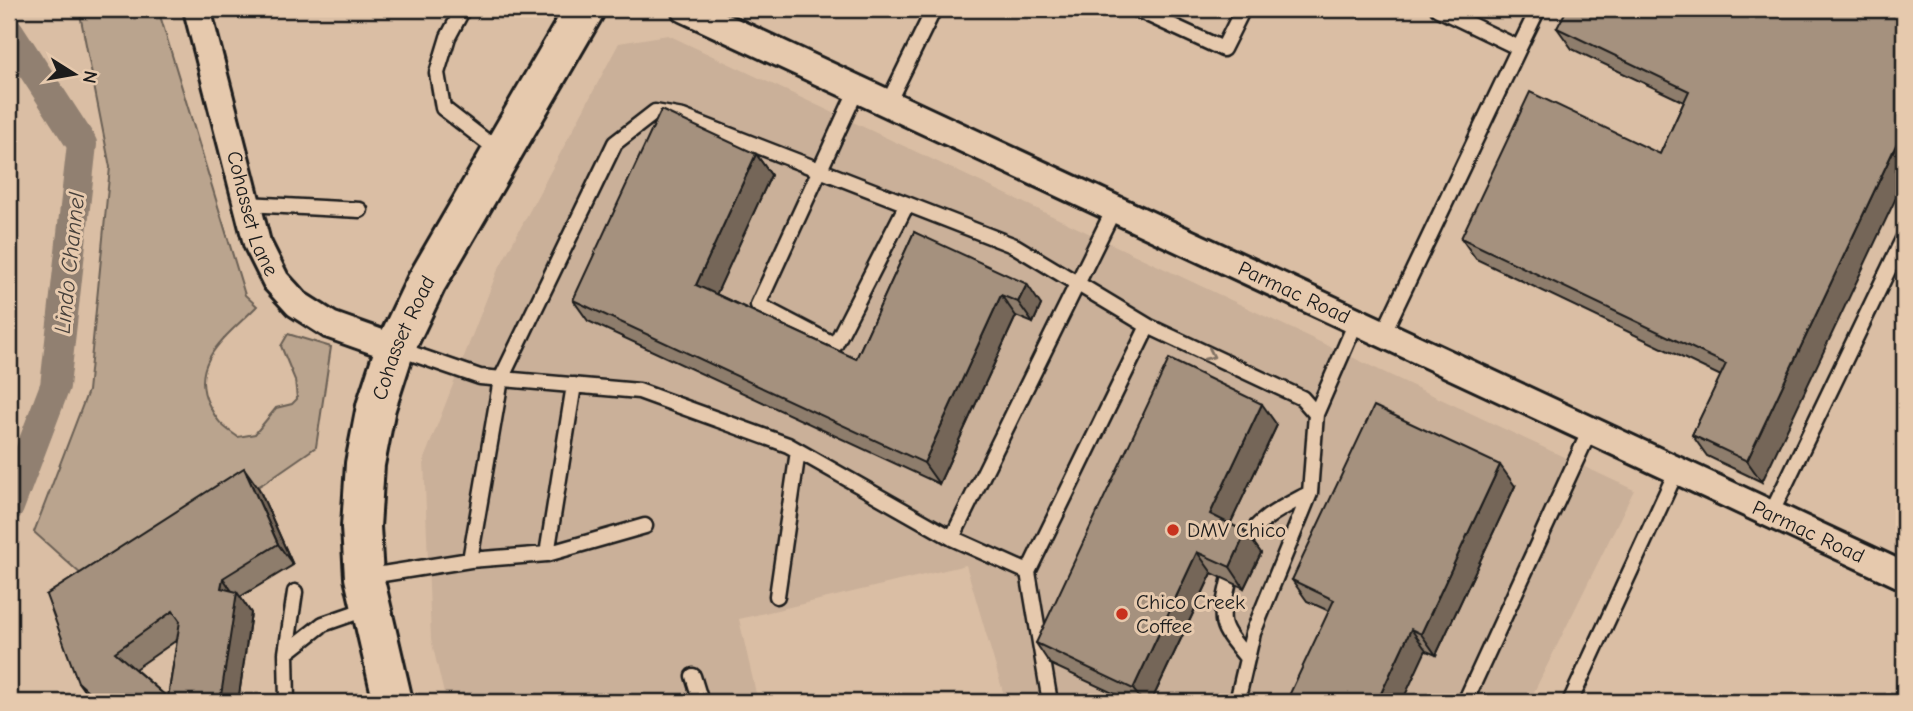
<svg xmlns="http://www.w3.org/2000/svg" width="1913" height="711" font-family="'Comic Neue',sans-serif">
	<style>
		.built { fill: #cab099 }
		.green { fill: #baa48e; stroke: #6b6055; stroke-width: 2 }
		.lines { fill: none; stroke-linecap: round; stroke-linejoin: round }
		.canal { stroke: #918071; stroke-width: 30 }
		.service-casing { stroke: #1c1c1c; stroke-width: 19 }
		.minor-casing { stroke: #1c1c1c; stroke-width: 32 }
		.secondary-casing { stroke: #1c1c1c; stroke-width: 44 }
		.service { stroke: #e6c9ad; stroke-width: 14 }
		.minor { stroke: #e6c9ad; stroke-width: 26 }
		.secondary { stroke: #e6c9ad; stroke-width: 38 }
		.wall { fill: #8e7d6c; stroke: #1c1c1c; stroke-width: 2; fill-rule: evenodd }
		.shaded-wall { fill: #746658; stroke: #1c1c1c; stroke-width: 2 }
		.building { fill: #a5917e; stroke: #1c1c1c; stroke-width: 2; fill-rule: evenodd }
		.oneway { stroke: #817264 }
		.poi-dot { fill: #c8321e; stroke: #e6c9ad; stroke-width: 2.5 }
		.labels { text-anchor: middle; stroke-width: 6; stroke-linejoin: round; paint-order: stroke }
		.street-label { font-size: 21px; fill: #1c1c1c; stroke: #e6c9ad }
		.poi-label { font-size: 21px; fill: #1c1c1c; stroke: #e6c9ad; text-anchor: start }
		.water-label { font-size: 23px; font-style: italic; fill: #453f3a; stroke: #e6c9ad }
	</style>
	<rect width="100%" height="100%" fill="#dabea4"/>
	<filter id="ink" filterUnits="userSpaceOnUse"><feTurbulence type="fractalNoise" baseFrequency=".0143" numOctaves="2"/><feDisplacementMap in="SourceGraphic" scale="14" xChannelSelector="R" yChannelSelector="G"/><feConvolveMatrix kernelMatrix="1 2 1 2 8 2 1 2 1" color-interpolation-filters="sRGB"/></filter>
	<g filter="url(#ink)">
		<path class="built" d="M 668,35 L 1634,490 L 1529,702 L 1006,702 L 966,565 L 739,619 L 758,702 L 446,702 L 431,639 L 424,459 L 497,272 L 619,43 Z"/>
		<path class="green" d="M 79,9 L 158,9 L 245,295 L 257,306 C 230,334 187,361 209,405 C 218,423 222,426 238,437 L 255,434 L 276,408 L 292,404 L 297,399 L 295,380 L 281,346 L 288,334 L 331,347 L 316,447 L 264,483 L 92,584 L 34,532 L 88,391 L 110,167 Z
			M 9,291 L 15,402 L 9,423 Z"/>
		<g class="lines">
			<path class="canal" d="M 9,32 L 82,144 L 55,386 L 9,507"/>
			<defs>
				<path id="service" d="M 463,9 L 448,37 L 437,73 L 443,108 L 500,152
					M 1136,9 L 1223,49 L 1243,9
					M 1519,48 L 1538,9
					M 857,89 L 758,305 L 835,345 L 907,204
					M 888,103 L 934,9
					M 246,204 L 360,210
					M 1148,326 L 1302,398 L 1316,414
					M 1383,334 L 1519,48 L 1438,9
					M 396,348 L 480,377 L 639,391 L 788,445 L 952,538 L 1028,572 L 1050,702
					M 574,385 L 547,554 L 470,560 L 501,379 L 615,143 L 655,112 L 683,117 L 1015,246 L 1148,326 L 1028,572
					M 1771,514 L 1904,237
					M 952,538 L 1114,209
					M 1243,544 C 1258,518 1284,507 1310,493
					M 547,554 L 645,526
					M 364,577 L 470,560
					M 1229,581 C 1219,625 1218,623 1247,658
					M 777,596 L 798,451
					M 286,653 L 295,592
					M 693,676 L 701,702
					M 287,702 L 286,653 L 323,624 L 369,608
					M 1237,702 L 1253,633 L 1310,493 L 1316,414 L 1356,322
					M 1465,702 L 1590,430
					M 1570,702 L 1677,470"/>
				<g id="minor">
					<path id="s1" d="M 197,9 L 257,243 L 276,281 L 297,304 L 330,325 L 395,348"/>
					<path id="s2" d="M 685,9 L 1904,576"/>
				</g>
				<g id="secondary">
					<path id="s3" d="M 393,702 L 364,577 L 361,527 L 365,464 L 376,407 L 395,348 L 426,283 L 585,9"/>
				</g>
			</defs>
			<use href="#service" class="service-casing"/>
			<use href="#minor" class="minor-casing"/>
			<use href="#secondary" class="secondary-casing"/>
			<use href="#service" class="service"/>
			<use href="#minor" class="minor"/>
			<use href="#secondary" class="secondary"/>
		</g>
		<path class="wall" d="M 1904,9 L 1762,482 L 1707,456 L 1692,435 L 1721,376 L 1476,259 L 1461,238 L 1660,154 L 1684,102 L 1572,49 L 1557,28 Z
			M 756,154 L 771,175 L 716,294 L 856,359 L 914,232 L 1041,305 L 1033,323 L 1016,316 L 939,484 L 588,321 L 573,300 Z
			M 1277,425 L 1230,524 L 1246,532 L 1261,553 L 1244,588 L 1212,573 L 1151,702 L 1132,702 L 1050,664 L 1036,643 Z
			M 1515,486 L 1436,655 L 1329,611 L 1307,601 L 1292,580 Z
			M 259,489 L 293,565 L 240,597 L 251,613 L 238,702 L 92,702 L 78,682 ZM 177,640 L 168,698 L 135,669 Z"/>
		<path class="shaded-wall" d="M 1904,128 L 1904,181 L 1762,482 L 1747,461 Z
			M 756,154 L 771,175 L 711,306 L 696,285 Z
			M 1027,284 L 1041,305 L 1033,323 L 1018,302 Z
			M 1001,295 L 1016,316 L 939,484 L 924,463 Z
			M 1262,404 L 1277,425 L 1225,535 L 1210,514 Z
			M 1500,465 L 1515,486 L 1436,655 L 1421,634 Z
			M 244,468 L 259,489 L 293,565 L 278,544 Z
			M 1246,532 L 1261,553 L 1244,588 L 1230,567 Z
			M 1197,552 L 1212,573 L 1151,702 L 1143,702 L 1133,689 Z
			M 223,578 L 236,597 L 237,592 L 251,613 L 238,702 L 220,702 L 221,588 Z
			M 1411,629 L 1426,650 L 1402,702 L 1377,702 Z"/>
		<path class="building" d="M 1567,9 L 1904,9 L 1904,128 L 1747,461 L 1692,435 L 1726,364 L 1461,238 L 1530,92 L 1660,154 L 1689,91 L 1557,28 Z
			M 661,110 L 756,154 L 696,285 L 856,359 L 914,232 L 1027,284 L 1018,302 L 1001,295 L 924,463 L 573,300 Z
			M 1169,359 L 1262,404 L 1210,514 L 1246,532 L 1230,567 L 1197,552 L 1133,689 L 1036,643 Z
			M 1374,406 L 1500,465 L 1421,634 L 1411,629 L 1377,702 L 1286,702 L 1334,600 L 1292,580 Z
			M 244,468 L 278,544 L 223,578 L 221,588 L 237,592 L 220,702 L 100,702 L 78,682 L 46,595 ZM 173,611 L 180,621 L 168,698 L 115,652 Z
			M 228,697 L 230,702 L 221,702 Z"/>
		<defs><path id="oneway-chevron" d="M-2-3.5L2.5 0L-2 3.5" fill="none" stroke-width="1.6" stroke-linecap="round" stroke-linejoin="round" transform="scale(1.75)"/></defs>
		<use class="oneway" href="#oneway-chevron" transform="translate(1210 355) rotate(25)"/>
	</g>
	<g class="poi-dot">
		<circle cx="1173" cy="530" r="7"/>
		<circle cx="1122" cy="614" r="7"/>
	</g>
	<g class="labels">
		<g class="street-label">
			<text dy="7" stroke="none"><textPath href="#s1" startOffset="212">Cohasset Lane</textPath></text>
			<text dy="7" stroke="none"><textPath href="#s2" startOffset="672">Parmac Road</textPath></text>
			<text dy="7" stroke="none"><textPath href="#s3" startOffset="374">Cohasset Road</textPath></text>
			<text dy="7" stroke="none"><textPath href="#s2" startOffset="1239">Parmac Road</textPath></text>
		</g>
		<g class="poi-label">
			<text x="1187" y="537">DMV Chico</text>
			<text x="1136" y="609">Chico Creek<tspan x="1136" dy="24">Coffee</tspan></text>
		</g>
		<g class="water-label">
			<text transform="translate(69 263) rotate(-84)" y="8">Lindo Channel</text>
		</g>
	</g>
	<rect width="1913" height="711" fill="none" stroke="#e6c9ad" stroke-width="35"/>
	<rect x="18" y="18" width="1878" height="676" fill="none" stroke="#1c1c1c" stroke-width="2.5" filter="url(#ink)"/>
	<g transform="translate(74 74) rotate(101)" stroke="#e6c9ad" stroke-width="5" paint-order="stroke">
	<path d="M0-5L12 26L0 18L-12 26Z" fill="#1c1c1c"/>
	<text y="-10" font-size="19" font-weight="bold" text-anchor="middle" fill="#1c1c1c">N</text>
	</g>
</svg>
